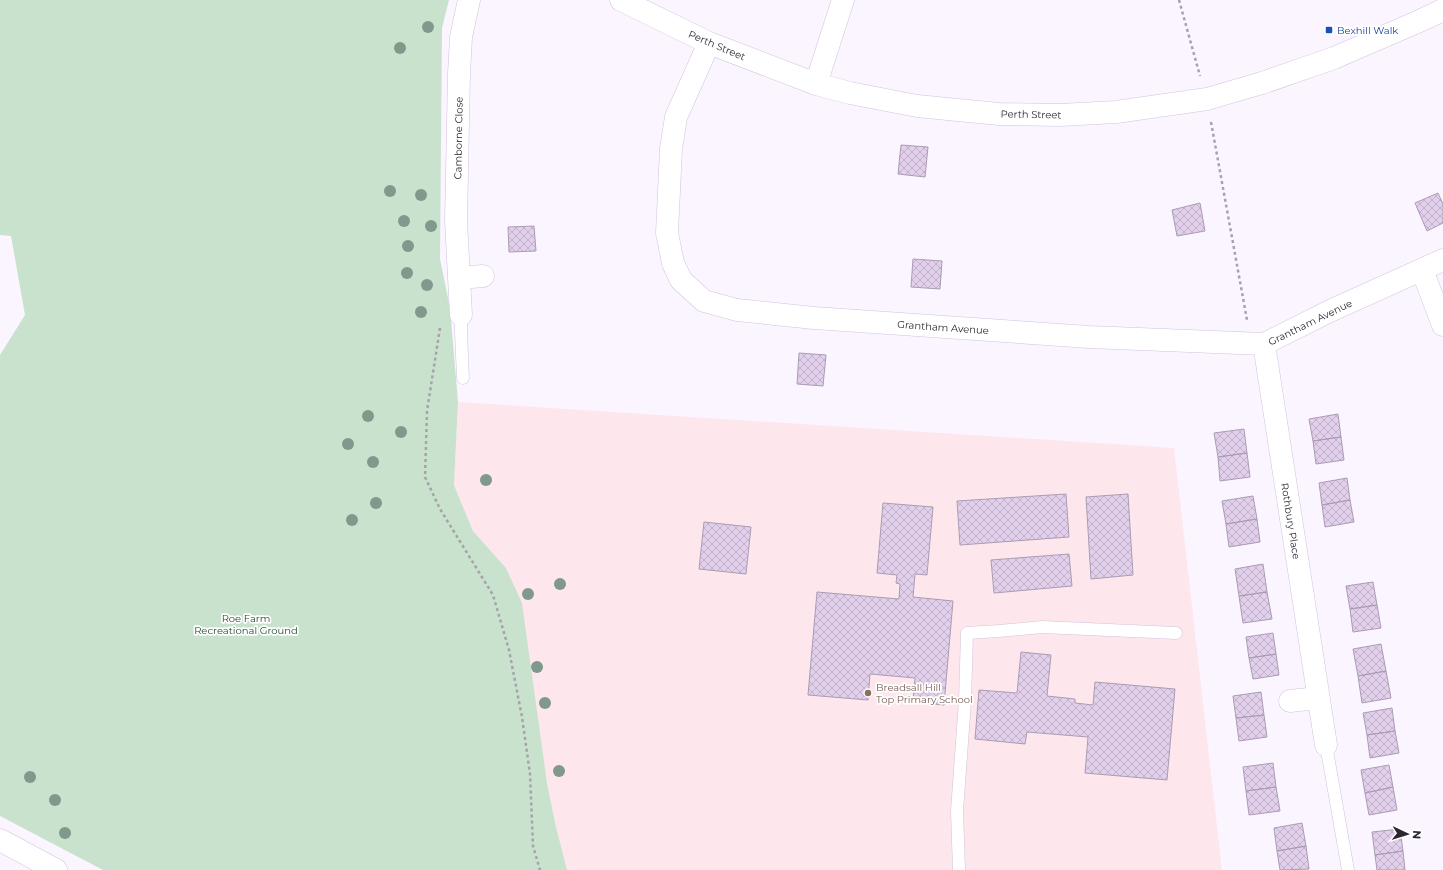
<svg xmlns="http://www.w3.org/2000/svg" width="1443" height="870" font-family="Montserrat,sans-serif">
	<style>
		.education { fill: #fde7ec }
		.green { fill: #c9e2ce }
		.building { fill: url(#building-cross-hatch); stroke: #ab9cb3 }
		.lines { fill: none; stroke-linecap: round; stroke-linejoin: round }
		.service-casing { stroke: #d2c3db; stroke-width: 13 }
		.minor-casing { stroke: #d2c3db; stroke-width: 23 }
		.path { stroke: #a7a1ab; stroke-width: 2.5; stroke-dasharray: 3 3; stroke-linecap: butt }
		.service { stroke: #fff; stroke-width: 12 }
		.minor { stroke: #fff; stroke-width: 22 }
		.tree { fill: #81988c }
		.transit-dot { fill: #1a4fb4; stroke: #fff; stroke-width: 1.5 }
		.education-dot { fill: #8d6e63; stroke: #fff; stroke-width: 1.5 }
		.labels { text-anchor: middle; stroke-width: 3.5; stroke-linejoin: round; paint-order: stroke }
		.transit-label { font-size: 10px; fill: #164399; stroke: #fff; text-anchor: start }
		.street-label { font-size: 10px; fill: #2c2630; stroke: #fff }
		.park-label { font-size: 10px; fill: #1d4b2d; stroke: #fff }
		.education-label { font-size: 10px; fill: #785e54; stroke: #fff; text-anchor: start }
	</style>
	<defs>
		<pattern id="building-cross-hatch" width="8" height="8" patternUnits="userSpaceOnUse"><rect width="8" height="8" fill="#e1cfeb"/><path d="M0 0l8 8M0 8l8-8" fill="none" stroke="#c1b2ca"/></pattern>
	</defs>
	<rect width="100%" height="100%" fill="#fbf5ff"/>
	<path class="education" d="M 458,402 L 1174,448 L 1222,870 L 567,870 L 558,838 L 506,568 L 473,531 L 454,485 Z"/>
	<path class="green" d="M 0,0 L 449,0 L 442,28 L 440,259 L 450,308 L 458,402 L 454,485 L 473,531 L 506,568 L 522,603 L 547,783 L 556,827 L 567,870 L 103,870 L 0,816 L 0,355 L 25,315 L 11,236 L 0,235 Z"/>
	<path class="building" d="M 901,145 L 928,147 L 925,177 L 898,174 Z
		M 1438,193 L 1443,204 L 1443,223 L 1427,231 L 1415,203 Z
		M 1200,203 L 1205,231 L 1177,236 L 1172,210 Z
		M 534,226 L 536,251 L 509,252 L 508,227 Z
		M 913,259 L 942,261 L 940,289 L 911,287 Z
		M 799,353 L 826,355 L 823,386 L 797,384 Z
		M 1338,414 L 1341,437 L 1313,441 L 1309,419 Z
		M 1244,429 L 1247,453 L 1218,457 L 1214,433 Z
		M 1341,437 L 1344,460 L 1316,464 L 1313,441 Z
		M 1247,453 L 1250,477 L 1220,481 L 1218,457 Z
		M 1347,478 L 1350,500 L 1322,505 L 1319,483 Z
		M 1066,494 L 1069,537 L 960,545 L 957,501 Z
		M 1128,494 L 1133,575 L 1091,579 L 1086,497 Z
		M 1253,496 L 1257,519 L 1226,524 L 1222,501 Z
		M 1350,500 L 1354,522 L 1325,527 L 1322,505 Z
		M 883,503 L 933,507 L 927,575 L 915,574 L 913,597 L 953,601 L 944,705 L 913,702 L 915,678 L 870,674 L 868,700 L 808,695 L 817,592 L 899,599 L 900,584 L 896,583 L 897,575 L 877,573 Z
		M 1257,519 L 1260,542 L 1229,547 L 1226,524 Z
		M 704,522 L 751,527 L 746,574 L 699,569 Z
		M 1069,554 L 1072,586 L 994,593 L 991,560 Z
		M 1263,564 L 1267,592 L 1239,596 L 1235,569 Z
		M 1373,582 L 1377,605 L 1350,609 L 1346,586 Z
		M 1267,592 L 1272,619 L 1243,623 L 1239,596 Z
		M 1377,605 L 1381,628 L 1353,632 L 1350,609 Z
		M 1273,633 L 1276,654 L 1249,658 L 1246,637 Z
		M 1381,644 L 1386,671 L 1358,676 L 1353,649 Z
		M 1021,652 L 1051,655 L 1047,696 L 1075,699 L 1075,703 L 1093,705 L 1095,682 L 1175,689 L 1167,780 L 1085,773 L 1088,737 L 1027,732 L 1025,744 L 975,739 L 979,690 L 1017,693 Z
		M 1276,654 L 1279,675 L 1253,679 L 1249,658 Z
		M 1386,671 L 1391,698 L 1362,703 L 1358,676 Z
		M 1261,692 L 1264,715 L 1236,718 L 1233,696 Z
		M 1392,708 L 1395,731 L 1367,735 L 1363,713 Z
		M 1264,715 L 1267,737 L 1239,741 L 1236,718 Z
		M 1395,731 L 1399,753 L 1370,758 L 1367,735 Z
		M 1273,763 L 1276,787 L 1246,791 L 1243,767 Z
		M 1389,765 L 1393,787 L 1365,793 L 1361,770 Z
		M 1276,787 L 1280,811 L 1249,815 L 1246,791 Z
		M 1393,787 L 1397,810 L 1369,815 L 1365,793 Z
		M 1302,823 L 1306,846 L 1277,851 L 1274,828 Z
		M 1400,829 L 1403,851 L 1375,855 L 1372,832 Z
		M 1306,846 L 1309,869 L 1280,870 L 1277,851 Z
		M 1403,851 L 1405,870 L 1377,870 L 1375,855 Z"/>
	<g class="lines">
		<defs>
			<path id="service" d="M 461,315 L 461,332 L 463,378
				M 1326,745 L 1348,870
				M 959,870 L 957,811 L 965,701 L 967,633 L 999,631 L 1042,627 L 1176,633"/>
			<path id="minor" d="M 621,0 L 709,43 L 816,84 L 850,93 L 917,106 L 999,114 L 1060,115 L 1116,112 L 1207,99 L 1262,83 L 1334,58 L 1415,23 L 1443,10
				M 709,43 L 676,117 L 671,149 L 667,233 L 673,263 L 681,280 L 704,301 L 737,310 L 814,318 L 1089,337 L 1264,344 L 1330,311 L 1443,260
				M 816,84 L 843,0
				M 1422,270 L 1443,325
				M 459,278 L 483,276
				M 461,315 L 456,221 L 459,74 L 461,37 L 469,0
				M 1264,344 L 1326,745
				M 1290,701 L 1318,698
				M 0,840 L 56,870"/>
		</defs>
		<use href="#service" class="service-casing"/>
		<use href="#minor" class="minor-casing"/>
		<path class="path" d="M 1179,0 L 1200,76
			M 1211,122 L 1247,320
			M 440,328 L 427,411 L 425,477 L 440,509 L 493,595 L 509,650 L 522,717 L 530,774 L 533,846 L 540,870"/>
		<use href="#service" class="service"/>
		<use href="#minor" class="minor"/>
	</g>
	<g class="tree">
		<circle cx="428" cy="27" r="6"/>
		<circle cx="400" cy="48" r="6"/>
		<circle cx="390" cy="191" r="6"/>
		<circle cx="421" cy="195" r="6"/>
		<circle cx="404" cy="221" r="6"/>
		<circle cx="431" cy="226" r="6"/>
		<circle cx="408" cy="246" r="6"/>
		<circle cx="407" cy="273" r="6"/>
		<circle cx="427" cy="285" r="6"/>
		<circle cx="421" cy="312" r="6"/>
		<circle cx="368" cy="416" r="6"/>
		<circle cx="401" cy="432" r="6"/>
		<circle cx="348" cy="444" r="6"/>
		<circle cx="373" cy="462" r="6"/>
		<circle cx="486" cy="480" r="6"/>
		<circle cx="376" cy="503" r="6"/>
		<circle cx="352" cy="520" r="6"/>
		<circle cx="560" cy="584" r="6"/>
		<circle cx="528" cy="594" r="6"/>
		<circle cx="537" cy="667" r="6"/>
		<circle cx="545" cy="703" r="6"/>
		<circle cx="559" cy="771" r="6"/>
		<circle cx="30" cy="777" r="6"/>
		<circle cx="55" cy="800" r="6"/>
		<circle cx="65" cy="833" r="6"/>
	</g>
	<rect class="transit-dot" x="1325" y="26" width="8" height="8" rx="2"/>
	<circle class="education-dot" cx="868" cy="693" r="4"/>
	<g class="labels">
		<g class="transit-label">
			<text x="1337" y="34">Bexhill Walk</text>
		</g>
		<g class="street-label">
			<text transform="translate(717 45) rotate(23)" y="4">Perth Street</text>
			<text transform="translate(1031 114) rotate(1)" y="4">Perth Street</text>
			<text transform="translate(458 138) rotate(-89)" y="4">Camborne Close</text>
			<text transform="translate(1310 322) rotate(-26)" y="4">Grantham Avenue</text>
			<text transform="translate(943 327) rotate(4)" y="4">Grantham Avenue</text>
			<text transform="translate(1291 521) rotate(81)" y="4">Rothbury Place</text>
		</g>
		<g class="park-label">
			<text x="246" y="622">Roe Farm<tspan x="246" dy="12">Recreational Ground</tspan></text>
		</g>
		<g class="education-label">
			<text x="876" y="691">Breadsall Hill<tspan x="876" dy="12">Top Primary School</tspan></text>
		</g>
	</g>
	<g transform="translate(1407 834) rotate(94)" stroke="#ffffff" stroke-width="3" paint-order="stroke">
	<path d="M0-3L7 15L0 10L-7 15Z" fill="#2c2630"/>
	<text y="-6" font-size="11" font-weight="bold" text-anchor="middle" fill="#2c2630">N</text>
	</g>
</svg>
